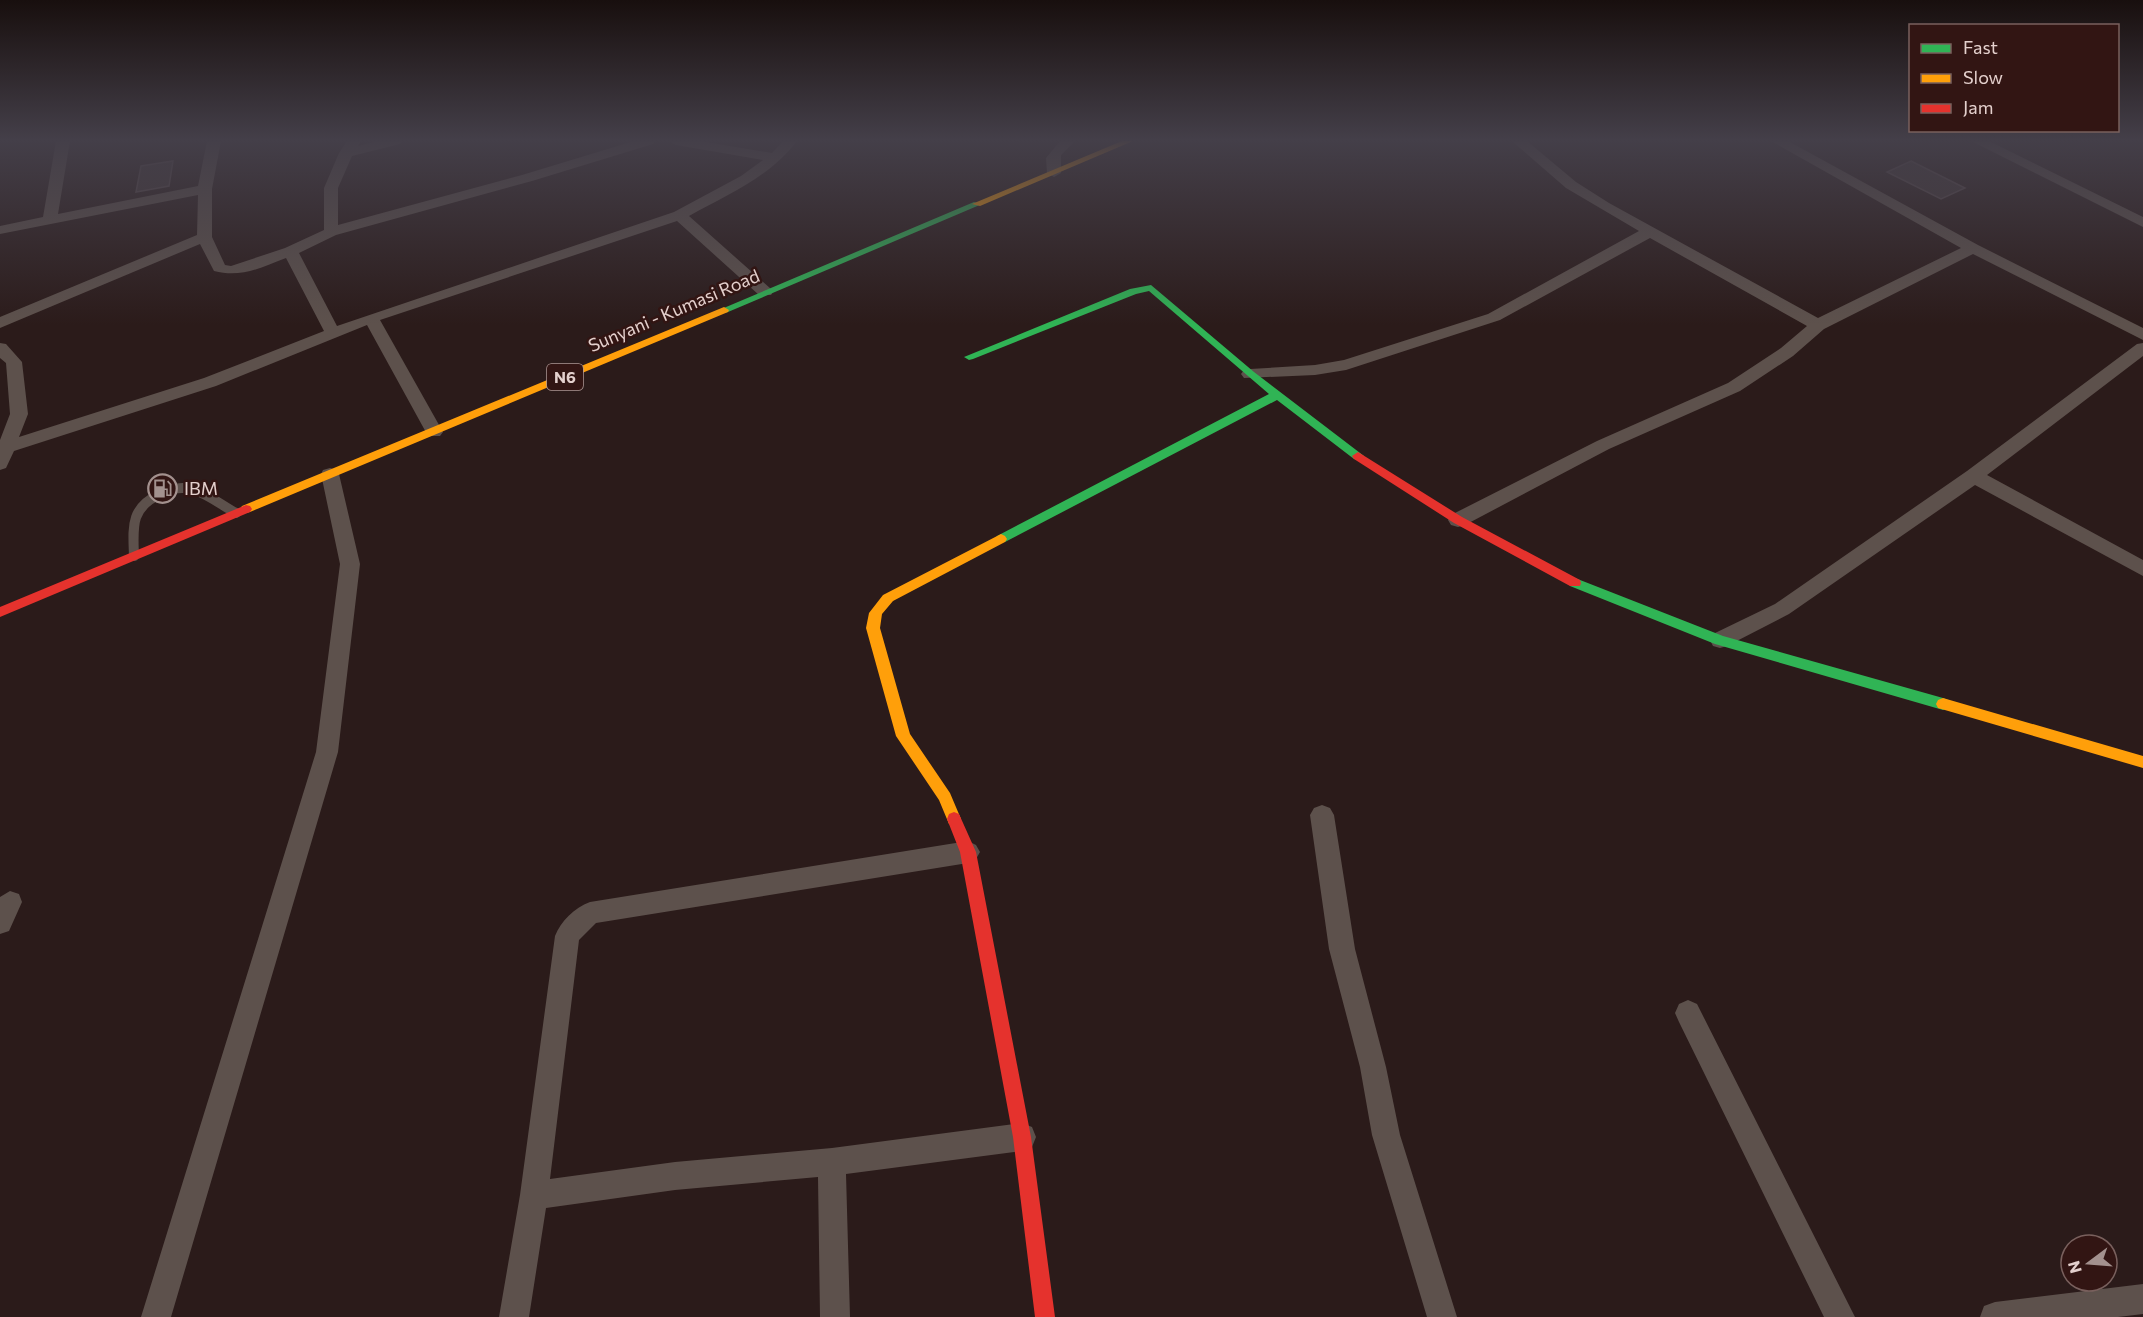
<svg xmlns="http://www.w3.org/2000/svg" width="2143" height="1317" font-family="Commissioner,sans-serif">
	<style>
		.building { fill: #423536; stroke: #5a4b4d; stroke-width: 1.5 }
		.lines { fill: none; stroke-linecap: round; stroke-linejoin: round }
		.lane { stroke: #5d514c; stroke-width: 10 }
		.street { fill: #5d514c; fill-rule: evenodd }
		.fast { fill: #30b455; fill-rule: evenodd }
		.slow { fill: #ff9f0a; fill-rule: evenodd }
		.jam { fill: #e5322d; fill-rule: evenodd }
		.labels { text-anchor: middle; stroke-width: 5; stroke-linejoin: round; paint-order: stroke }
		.shield { fill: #321513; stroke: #af9895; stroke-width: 1.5 }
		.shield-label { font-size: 16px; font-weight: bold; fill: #e4d0cd }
		.street-label { font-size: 18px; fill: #e4d0cd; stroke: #321513 }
		.poi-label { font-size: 18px; fill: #e4d0cd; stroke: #321513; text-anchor: start }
	</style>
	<rect width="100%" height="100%" fill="#2b1b1a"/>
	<path class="building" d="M 173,161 L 169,186 L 136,192 L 141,166 Z
		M 1911,161 L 1965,188 L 1941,199 L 1887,172 Z"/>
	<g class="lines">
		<path class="lane" d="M 134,556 C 133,527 130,508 160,494 C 170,489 180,486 191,489 C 207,493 221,505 236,513"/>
		<path class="street" d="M 56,141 L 70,141 L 58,214 L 198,186 L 207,141 L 221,141 L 212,189 L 212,237 L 225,265 L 231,266 L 285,248 L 324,230 L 324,188 L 339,153 L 347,141 L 361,141 L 358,146 L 378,141 L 402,141 L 400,144 L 352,156 L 338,188 L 338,225 L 522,175 L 634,141 L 655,141 L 653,144 L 532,181 L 336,235 L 299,253 L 337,326 L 674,212 L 741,176 L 763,160 L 676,145 L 669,141 L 700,141 L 772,153 L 783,141 L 797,141 C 770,177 727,195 689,216 L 771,289 L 773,292 L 771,295 L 759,295 L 677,221 L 380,320 L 443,432 L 440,436 L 428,436 L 367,325 L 216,386 L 14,451 L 6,468 L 0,470 L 0,440 L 10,414 L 6,363 L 0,358 L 0,343 L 6,344 L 22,362 L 28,414 L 19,437 L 204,378 L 324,331 L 286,258 C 260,268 241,278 214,271 L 200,244 L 0,328 L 0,317 L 197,235 L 198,195 L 0,234 L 0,226 L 43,217 Z
			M 1060,141 L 1075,141 L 1061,155 L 1061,173 L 1054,177 L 1047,173 L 1046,158 Z
			M 1512,141 L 1527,141 L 1576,182 L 1609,203 L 1818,318 L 1961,248 L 1771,141 L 1788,141 L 1978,245 L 2143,328 L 2143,340 L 1973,254 L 1824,329 L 1793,356 L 1740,391 L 1609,449 L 1465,525 L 1458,527 L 1451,525 L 1448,520 L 1451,515 L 1597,441 L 1728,383 L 1781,348 L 1807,326 L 1650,238 L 1500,320 L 1346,370 L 1315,375 L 1244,378 L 1241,374 L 1244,370 L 1250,369 L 1315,365 L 1344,360 L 1488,314 L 1639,231 L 1566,188 Z
			M 1971,141 L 1989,141 L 2143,217 L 2143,227 Z
			M 2143,343 L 2143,356 L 1987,475 L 2143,560 L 2143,576 L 1975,485 L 1789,614 L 1727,646 L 1720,648 L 1713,646 L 1710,640 L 1713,634 L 1775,604 L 1967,471 L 2137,344 Z
			M 330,468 L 337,470 L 339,474 L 360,564 L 338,752 L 171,1317 L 141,1317 L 316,752 L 340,564 L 321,474 L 323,470 Z
			M 1322,805 L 1330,808 L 1334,815 L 1355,949 L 1386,1067 L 1400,1135 L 1457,1317 L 1427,1317 L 1372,1135 L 1360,1067 L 1329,949 L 1310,815 L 1314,808 Z
			M 968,841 L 976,845 L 980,852 L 976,859 L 968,863 L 596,923 L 579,940 L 550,1179 L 675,1162 L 832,1148 L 1022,1123 L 1032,1127 L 1036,1137 L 1032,1147 L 1022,1151 L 846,1174 L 850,1317 L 820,1317 L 818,1177 L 675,1190 L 546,1208 L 529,1317 L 499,1317 L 520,1195 L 555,936 C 561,921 574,908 590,902 Z
			M 10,891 L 19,894 L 22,902 L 9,931 L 0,934 L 0,897 Z
			M 1688,1000 L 1697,1004 L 1855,1317 L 1824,1317 L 1679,1022 L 1675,1013 L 1679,1004 Z
			M 2143,1284 L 2143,1314 L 2118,1317 L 1980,1317 L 1984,1306 L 1995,1302 Z"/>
		<path class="fast" d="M 974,202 L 982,204 L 728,312 L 724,313 L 719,310 Z
			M 1151,285 L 1254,372 L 1364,456 L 1358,460 L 1354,459 L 1277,400 L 1005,542 L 997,542 L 995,539 L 997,536 L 1269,394 L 1149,291 L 1136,294 L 973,359 L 969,360 L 964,357 L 1130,289 Z
			M 1575,578 L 1723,636 L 1943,698 L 1948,700 L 1950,704 L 1948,708 L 1943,710 L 1715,644 L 1570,586 L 1569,583 Z"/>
		<path class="slow" d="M 1122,141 L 1133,141 L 980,206 L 972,204 Z
			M 724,307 L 729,310 L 728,312 L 250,512 L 246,513 L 240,509 L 242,506 Z
			M 1001,534 L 1005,536 L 1007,539 L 1005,542 L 893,601 L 882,614 L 880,628 L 910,734 L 950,793 L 961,819 L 959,824 L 954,826 L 949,824 L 939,800 L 896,736 L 866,628 L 869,613 L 883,595 Z
			M 1943,698 L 2143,756 L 2143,768 L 1938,708 L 1936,704 L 1938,700 Z"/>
		<path class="jam" d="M 1358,452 L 1462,517 L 1580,580 L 1581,583 L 1580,586 L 1570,586 L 1454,523 L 1354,459 L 1352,456 Z
			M 246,505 L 250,506 L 252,509 L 250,512 L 0,617 L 0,607 Z
			M 954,812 L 959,814 L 976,852 L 1031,1137 L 1055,1317 L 1035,1317 L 1013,1137 L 960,852 L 947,819 L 949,814 Z"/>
	</g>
	<linearGradient id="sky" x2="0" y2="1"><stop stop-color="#180f0e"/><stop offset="0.43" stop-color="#443f49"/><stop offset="1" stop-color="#443f49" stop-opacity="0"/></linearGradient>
	<rect width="2143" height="325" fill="url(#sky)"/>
	<defs>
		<symbol id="fuel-ring" viewBox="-11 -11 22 22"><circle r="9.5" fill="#321513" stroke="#a3918e" stroke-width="1.5"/><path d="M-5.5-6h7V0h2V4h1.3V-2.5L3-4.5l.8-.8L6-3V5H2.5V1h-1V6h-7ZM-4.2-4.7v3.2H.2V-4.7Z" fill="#a3918e"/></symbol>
	</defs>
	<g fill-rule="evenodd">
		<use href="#fuel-ring" x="146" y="472" width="33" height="33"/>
	</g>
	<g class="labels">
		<rect class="shield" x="547" y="364" width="36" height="26" rx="4.5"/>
		<g class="shield-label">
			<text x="565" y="383">N6</text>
		</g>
		<g class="street-label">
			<text transform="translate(674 311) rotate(-23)" y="6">Sunyani - Kumasi Road</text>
		</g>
		<g class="poi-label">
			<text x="184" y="495">IBM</text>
		</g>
	</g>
	<rect x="1909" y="24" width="210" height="108" fill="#321513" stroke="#79605d" stroke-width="1.5"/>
	<rect x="1921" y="44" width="30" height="9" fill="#30b455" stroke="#79605d" stroke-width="1.5"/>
	<text x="1963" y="54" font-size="18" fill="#e4d0cd">Fast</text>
	<rect x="1921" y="74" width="30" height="9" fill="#ff9f0a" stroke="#79605d" stroke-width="1.5"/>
	<text x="1963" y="84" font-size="18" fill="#e4d0cd">Slow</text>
	<rect x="1921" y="104" width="30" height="9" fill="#e5322d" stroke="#79605d" stroke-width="1.5"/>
	<text x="1963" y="114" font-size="18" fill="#e4d0cd">Jam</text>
	<g transform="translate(2089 1263) rotate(254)"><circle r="28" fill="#321513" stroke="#79605d" stroke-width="1.5"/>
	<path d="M0-4.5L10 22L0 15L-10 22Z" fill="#a3918e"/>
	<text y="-9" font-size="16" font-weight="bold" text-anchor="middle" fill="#e4d0cd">N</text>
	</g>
</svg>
